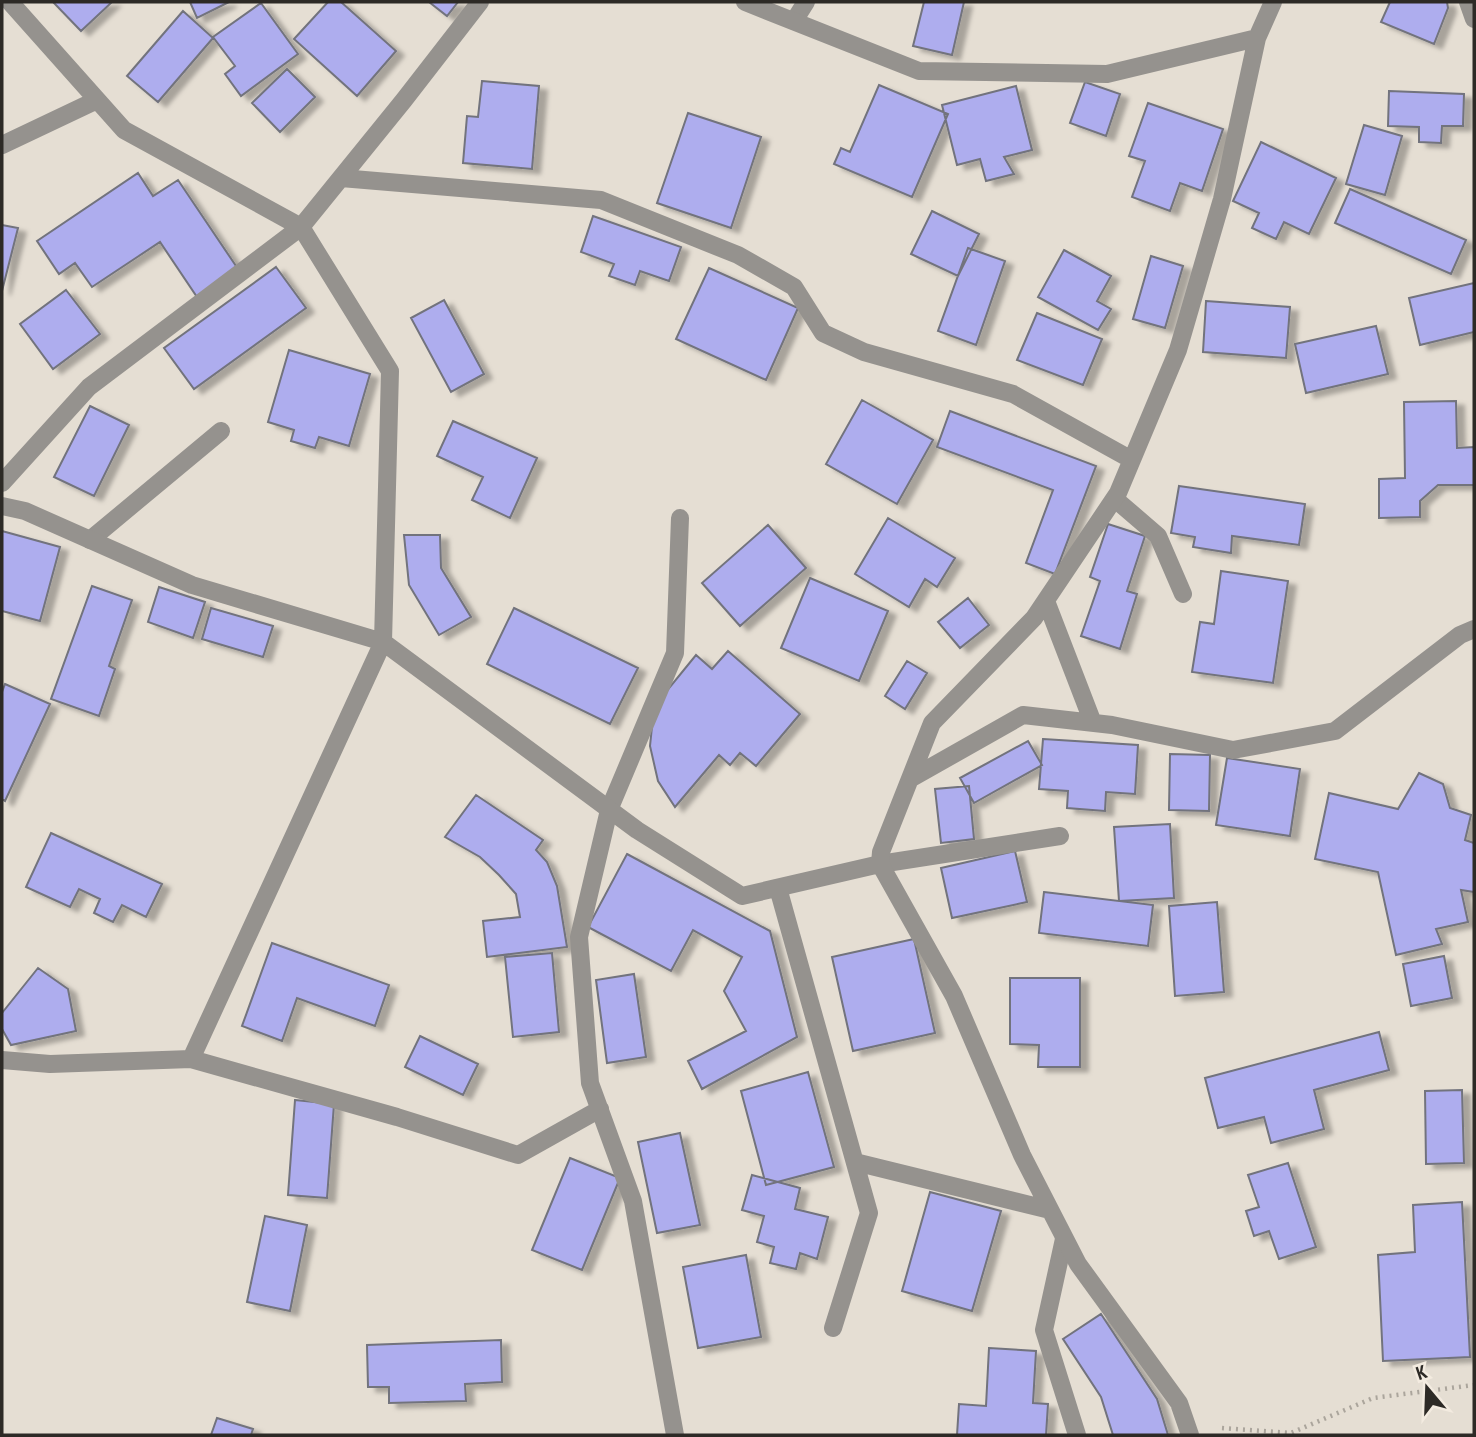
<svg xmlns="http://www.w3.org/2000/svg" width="1476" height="1437" font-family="'PT Sans Narrow',sans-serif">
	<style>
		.building { fill: #aeadee; stroke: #72737d; stroke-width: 2; filter: url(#shadow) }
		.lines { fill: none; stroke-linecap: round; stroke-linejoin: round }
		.path { stroke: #aba59c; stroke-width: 4.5; stroke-dasharray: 2 5; stroke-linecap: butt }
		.service { stroke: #95928e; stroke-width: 18 }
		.minor { stroke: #95928e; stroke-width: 18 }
		.tertiary { stroke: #95928e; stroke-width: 18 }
	</style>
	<defs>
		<filter id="shadow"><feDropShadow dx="8" dy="4.5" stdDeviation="2" flood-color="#0004"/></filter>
	</defs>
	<rect width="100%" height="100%" fill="#e5ded3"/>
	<path class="building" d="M 53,2 L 112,2 L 81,31 Z
		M 190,2 L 229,2 L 197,18 Z
		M 328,2 L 341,2 L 396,51 L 357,96 L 294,39 Z
		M 429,2 L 458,2 L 447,16 Z
		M 924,2 L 964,2 L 952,55 L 913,46 Z
		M 1390,2 L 1447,2 L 1448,8 L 1434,44 L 1381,22 Z
		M 261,3 L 298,54 L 241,96 L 225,74 L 235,66 L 213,37 Z
		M 183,11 L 213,38 L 158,102 L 127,76 Z
		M 287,69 L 315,97 L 280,132 L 252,103 Z
		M 482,81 L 539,86 L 532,169 L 463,163 L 467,116 L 478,117 Z
		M 1085,82 L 1120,94 L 1106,136 L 1070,123 Z
		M 879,85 L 948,114 L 912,197 L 834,164 L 841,148 L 850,152 Z
		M 1016,86 L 1032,150 L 1004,157 L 1014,174 L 986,181 L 980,159 L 957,165 L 942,105 Z
		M 1389,91 L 1464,94 L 1463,126 L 1442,126 L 1441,143 L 1419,142 L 1419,127 L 1388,126 Z
		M 1148,103 L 1223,129 L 1202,191 L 1180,183 L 1170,211 L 1132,197 L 1145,161 L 1129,156 Z
		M 688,113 L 761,137 L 731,228 L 657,203 Z
		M 1364,125 L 1402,136 L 1385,195 L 1346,184 Z
		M 1261,142 L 1336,178 L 1309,234 L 1284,222 L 1276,239 L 1252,228 L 1259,213 L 1233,201 Z
		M 138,173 L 153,196 L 178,180 L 238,269 L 197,297 L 160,242 L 92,287 L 75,263 L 59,274 L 37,241 Z
		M 1350,189 L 1466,240 L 1451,274 L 1335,223 Z
		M 932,211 L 979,234 L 958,276 L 911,254 Z
		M 593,216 L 681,247 L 669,281 L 640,271 L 635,285 L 609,276 L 614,264 L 581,252 Z
		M 2,225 L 18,228 L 2,291 Z
		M 968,248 L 1005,261 L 976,345 L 938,331 Z
		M 1064,250 L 1111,276 L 1097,301 L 1111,309 L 1098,330 L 1038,297 Z
		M 1151,256 L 1183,266 L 1165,328 L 1133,319 Z
		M 276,267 L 306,308 L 194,389 L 164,348 Z
		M 709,268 L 798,308 L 766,380 L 676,339 Z
		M 1474,283 L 1474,332 L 1420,345 L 1409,298 Z
		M 66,290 L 100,334 L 53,369 L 20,324 Z
		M 444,300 L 484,374 L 451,392 L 411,318 Z
		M 1206,301 L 1290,307 L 1286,358 L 1203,352 Z
		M 1037,313 L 1102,339 L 1083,385 L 1017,360 Z
		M 1376,326 L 1388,374 L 1306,393 L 1295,344 Z
		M 289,350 L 370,374 L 349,446 L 319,437 L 315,448 L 291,441 L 294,430 L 268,422 Z
		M 862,400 L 933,440 L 897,504 L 826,464 Z
		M 1456,401 L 1457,448 L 1474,447 L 1474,485 L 1438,485 L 1420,501 L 1420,517 L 1379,518 L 1379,479 L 1405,478 L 1404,402 Z
		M 90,406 L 129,425 L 94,496 L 54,477 Z
		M 950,411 L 1096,466 L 1055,574 L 1026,563 L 1053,490 L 937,447 Z
		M 453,421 L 537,458 L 510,518 L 472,500 L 483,477 L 437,456 Z
		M 1179,486 L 1305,504 L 1299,545 L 1232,536 L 1231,553 L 1193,547 L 1195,537 L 1171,533 Z
		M 888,518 L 955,558 L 937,587 L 925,579 L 909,607 L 855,574 Z
		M 1108,524 L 1145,536 L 1127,591 L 1137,594 L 1120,649 L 1081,636 L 1100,581 L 1090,577 Z
		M 768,525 L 806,568 L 740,626 L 702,583 Z
		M 2,531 L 60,547 L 40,621 L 2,611 Z
		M 404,535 L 440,535 L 441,568 L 471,617 L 439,635 L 409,585 Z
		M 1221,571 L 1288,581 L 1273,683 L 1192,672 L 1200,622 L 1214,624 Z
		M 810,578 L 888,611 L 859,681 L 781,648 Z
		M 92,586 L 132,600 L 109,666 L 115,669 L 99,716 L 51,699 Z
		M 159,587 L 205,602 L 193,638 L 148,622 Z
		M 968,598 L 989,625 L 960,648 L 938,622 Z
		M 211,608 L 273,626 L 263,657 L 202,639 Z
		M 514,608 L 638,668 L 610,724 L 487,664 Z
		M 728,651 L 800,714 L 756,766 L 740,753 L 730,765 L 719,755 L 675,807 L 658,781 L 650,746 L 653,717 L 665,693 L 696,655 L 712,669 Z
		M 907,661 L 927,673 L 905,709 L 885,696 Z
		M 5,684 L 50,704 L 5,801 L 2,799 L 2,692 Z
		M 1043,739 L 1138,745 L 1135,794 L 1106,792 L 1105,811 L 1067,808 L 1068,791 L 1039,789 Z
		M 1028,741 L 1042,765 L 974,803 L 960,778 Z
		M 1170,754 L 1210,755 L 1209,811 L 1169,810 Z
		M 1227,758 L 1300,769 L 1290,836 L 1216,825 Z
		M 1419,773 L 1443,784 L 1450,808 L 1471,815 L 1465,840 L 1474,843 L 1474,892 L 1461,890 L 1468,922 L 1436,929 L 1442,944 L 1396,955 L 1378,872 L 1315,859 L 1329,793 L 1398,809 Z
		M 969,786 L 974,839 L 941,843 L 935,789 Z
		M 476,795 L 543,840 L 536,850 L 547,862 L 557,886 L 567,947 L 487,957 L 483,921 L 520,917 L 516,894 L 499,875 L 480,857 L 445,837 Z
		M 1170,824 L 1174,898 L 1119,901 L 1114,827 Z
		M 51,833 L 162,884 L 146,917 L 122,905 L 113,922 L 94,913 L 100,899 L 79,889 L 70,907 L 26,887 Z
		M 1015,851 L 1027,902 L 952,918 L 941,868 Z
		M 627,854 L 770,931 L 797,1037 L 702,1089 L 688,1061 L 746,1031 L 724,991 L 742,957 L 693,930 L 671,971 L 588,927 Z
		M 1044,892 L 1153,905 L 1148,946 L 1039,933 Z
		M 1217,902 L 1224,992 L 1175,996 L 1169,906 Z
		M 914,939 L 935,1033 L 853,1051 L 832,957 Z
		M 272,943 L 389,985 L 375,1026 L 297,998 L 282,1041 L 242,1026 Z
		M 552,953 L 559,1032 L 513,1037 L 505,957 Z
		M 1444,956 L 1452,998 L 1411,1006 L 1403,964 Z
		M 38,968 L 68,989 L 76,1031 L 11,1045 L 2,1029 L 2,1013 Z
		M 634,974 L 646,1057 L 607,1063 L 596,980 Z
		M 1010,978 L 1080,978 L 1080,1067 L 1038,1067 L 1039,1045 L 1010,1044 Z
		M 1379,1032 L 1389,1070 L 1314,1090 L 1324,1129 L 1271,1143 L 1264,1117 L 1218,1128 L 1205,1078 Z
		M 420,1036 L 478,1064 L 463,1095 L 405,1067 Z
		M 808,1072 L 834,1167 L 766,1185 L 741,1091 Z
		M 1462,1090 L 1464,1163 L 1426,1164 L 1425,1091 Z
		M 295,1100 L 334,1104 L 327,1198 L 288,1195 Z
		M 680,1133 L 700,1225 L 657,1233 L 638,1142 Z
		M 570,1158 L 620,1178 L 582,1270 L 532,1250 Z
		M 1288,1163 L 1316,1247 L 1279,1259 L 1269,1231 L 1254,1236 L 1246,1211 L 1259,1207 L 1248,1175 Z
		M 752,1175 L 800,1188 L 795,1209 L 828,1217 L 817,1259 L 800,1253 L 796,1269 L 770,1263 L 774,1247 L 757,1242 L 764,1216 L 742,1210 Z
		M 930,1192 L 1001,1211 L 972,1311 L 902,1291 Z
		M 1462,1202 L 1470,1357 L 1383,1361 L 1378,1255 L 1415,1252 L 1413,1205 Z
		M 265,1216 L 307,1225 L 290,1311 L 247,1302 Z
		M 746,1255 L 761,1337 L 698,1348 L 683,1267 Z
		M 1101,1314 L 1157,1399 L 1168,1435 L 1113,1435 L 1101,1397 L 1063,1339 Z
		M 501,1340 L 502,1382 L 465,1384 L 466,1401 L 389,1403 L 389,1387 L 368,1387 L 367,1345 Z
		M 989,1348 L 1036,1351 L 1033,1403 L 1048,1404 L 1046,1435 L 957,1435 L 959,1404 L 986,1406 Z
		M 217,1418 L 253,1429 L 251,1435 L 211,1435 Z"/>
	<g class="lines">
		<path class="path" d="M 1222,1428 L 1291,1433 L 1373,1398 L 1474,1385"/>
		<path class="service" d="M 794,21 L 806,2
			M 1115,499 L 1158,536 L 1183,594
			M 90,540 L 221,431
			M 609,810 L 675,653 L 680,518
			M 880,864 L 1060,836
			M 1064,1239 L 1044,1330 L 1077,1435"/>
		<path class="minor" d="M 10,2 L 124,130 L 301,227 L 390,371 L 383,642 L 191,1059
			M 745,2 L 919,71 L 1107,74 L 1257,38
			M 2,145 L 97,100
			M 341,178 L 601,200 L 738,255 L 794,287 L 823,333 L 864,352 L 1013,394 L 1132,460
			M 2,483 L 89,387 L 301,227 L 404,100 L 480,2
			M 2,506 L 25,511 L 192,585 L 383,642 L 637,830 L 742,896 L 880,864
			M 1046,601 L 1093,723
			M 910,779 L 1023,715 L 1112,725 L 1233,750 L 1335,731 L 1460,635 L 1474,629
			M 609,810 L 579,937 L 590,1083 L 633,1201 L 675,1435
			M 778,888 L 869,1213 L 833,1328
			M 2,1060 L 50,1064 L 191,1059 L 397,1117 L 518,1155 L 600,1109
			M 855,1162 L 1050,1210
			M 1190,1435 L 1179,1403 L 1078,1264 L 1022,1155 L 954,996 L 880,864 L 881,852 L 932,723 L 1034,618 L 1118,493 L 1178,350 L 1222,199 L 1257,38 L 1273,2"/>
		<path class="tertiary" d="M 1468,2 L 1474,19"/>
	</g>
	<rect width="1476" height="1437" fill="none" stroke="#2d2a26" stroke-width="7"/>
	<g transform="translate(1427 1388) rotate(341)" stroke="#f3ebe0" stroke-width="5" paint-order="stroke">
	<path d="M0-5L12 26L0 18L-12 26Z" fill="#2d2a26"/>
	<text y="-10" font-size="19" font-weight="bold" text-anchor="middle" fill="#2d2a26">K</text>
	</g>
</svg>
